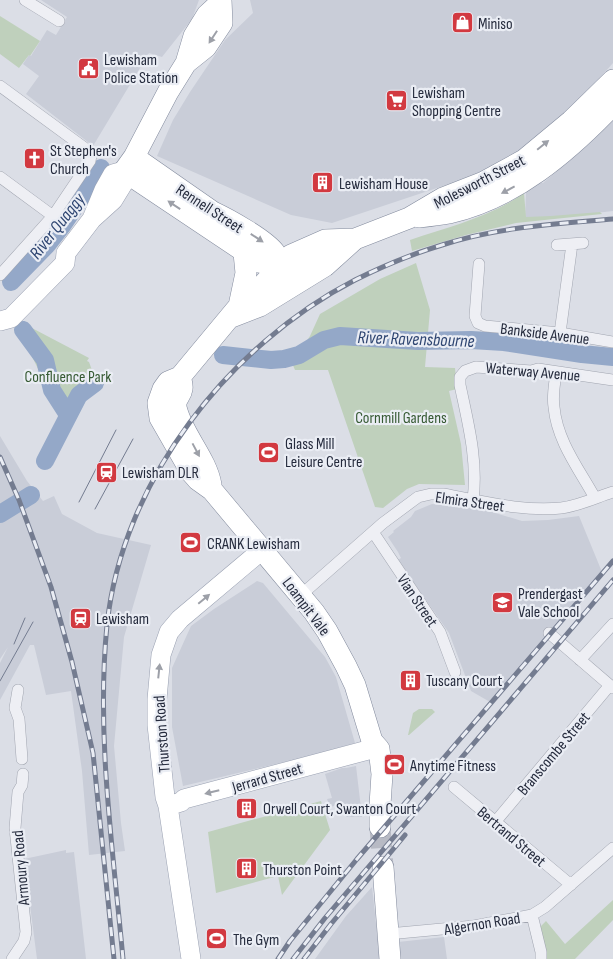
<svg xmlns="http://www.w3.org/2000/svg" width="613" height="959" font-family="'Sofia Sans Condensed',sans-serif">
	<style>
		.built { fill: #c9cdd8 }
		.green { fill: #bfd0bc }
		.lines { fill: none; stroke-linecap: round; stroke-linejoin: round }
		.river { stroke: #94a8c8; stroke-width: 18 }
		.highway-tunnel { stroke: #b7bac4; stroke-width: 21; stroke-dasharray: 21 11; stroke-linecap: butt }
		.street-casing { stroke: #a1a5b0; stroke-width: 12 }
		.primary-casing { stroke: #9aa1b2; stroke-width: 20 }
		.highway-casing { stroke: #828a9d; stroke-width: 22 }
		.street { stroke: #eeeff4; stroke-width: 11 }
		.primary { stroke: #fff; stroke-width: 19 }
		.highway { stroke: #fff; stroke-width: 21 }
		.tram { stroke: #747c90; stroke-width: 1 }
		.rail-casing { stroke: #747c90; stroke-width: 5 }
		.rail { stroke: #eaedf4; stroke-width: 3; stroke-dasharray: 9; stroke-linecap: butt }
		.oneway { fill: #9da0a8 }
		.labels { text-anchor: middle; stroke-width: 4.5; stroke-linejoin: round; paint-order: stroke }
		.poi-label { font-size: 16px; fill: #252b3d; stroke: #eaedf4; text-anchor: start }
		.street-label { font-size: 16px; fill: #252b3d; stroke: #eaedf4 }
		.park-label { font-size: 16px; fill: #355932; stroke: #eaedf4 }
		.water-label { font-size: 18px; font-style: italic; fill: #2e4571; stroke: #eaedf4 }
	</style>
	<rect width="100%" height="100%" fill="#dbdee6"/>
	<path class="built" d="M 41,0 L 199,0 L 192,19 L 162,57 L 149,53 L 93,146 L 26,94 L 39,76 L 23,64 L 29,55 L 31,56 L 47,30 L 56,35 L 67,17 Z
		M 250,0 L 613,0 L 613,63 L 569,112 L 520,153 L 479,174 L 332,223 L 291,215 L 157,156 L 173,120 L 190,92 L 225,40 L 253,13 Z
		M 613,120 L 613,211 L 525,221 L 526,192 L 539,183 L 543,183 L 592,141 Z
		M 0,436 L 27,481 L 43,501 L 54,496 L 62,514 L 97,533 L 151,545 L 124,637 L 114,746 L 121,823 L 125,851 L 89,855 L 82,771 L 71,691 L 46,695 L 34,645 L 30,645 L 0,700 L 0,663 L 8,647 L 0,659 Z
		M 432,504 L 482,509 L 522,521 L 548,520 L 579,516 L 602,572 L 490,702 L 471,691 L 449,633 L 398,560 L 401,558 L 398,552 L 388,537 L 394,532 L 393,531 L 411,517 L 415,511 Z
		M 257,581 L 263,583 L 325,657 L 336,677 L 355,743 L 314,755 L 183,786 L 172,727 L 172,668 L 191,626 L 214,609 Z
		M 356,766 L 362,817 L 346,817 L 345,810 L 342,804 L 330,807 L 327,799 L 332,798 L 325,774 L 342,768 L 346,768 Z
		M 66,850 L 66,853 L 74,852 L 86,959 L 37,959 L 24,859 Z
		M 372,887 L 380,959 L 315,959 L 346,916 Z
		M 444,937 L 447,959 L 399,959 L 398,942 Z"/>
	<path class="green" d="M 0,16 L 40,41 L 30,56 L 29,55 L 19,68 L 0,54 Z
		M 524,193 L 526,217 L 551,216 L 600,212 L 602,214 L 516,223 L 466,235 L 412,251 L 410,240 C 448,227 491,217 524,193 Z
		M 416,263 L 430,310 L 425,367 L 455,368 L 457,389 L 449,391 L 461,444 L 465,485 L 419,484 L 407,489 L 383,508 L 375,507 L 328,370 L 295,370 L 292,363 L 310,336 L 320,314 L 380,279 Z
		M 30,327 L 89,358 L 87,361 L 89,362 L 96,381 L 74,423 L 61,416 L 20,332 Z
		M 419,709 L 432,709 L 435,712 L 409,735 L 408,735 L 413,713 Z
		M 321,801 L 330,830 L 282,895 L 278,876 L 216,893 L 208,832 Z
		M 613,900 L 613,920 L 575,959 L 545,959 L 540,927 L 546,921 L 565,944 Z"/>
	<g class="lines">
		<path class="river" d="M 11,282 L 47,245 L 62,226 L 101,168
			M 23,330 L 45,360 L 52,390 L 68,415
			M 223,355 L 271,360 L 284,359 L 299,355 L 324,340 L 340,336 L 418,341 L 471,340 L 504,342 L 582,354 L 613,357
			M 45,461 L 79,395 L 95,383
			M 0,514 L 31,495"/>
		<path class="highway-tunnel" d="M 380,827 L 383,867"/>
		<defs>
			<path id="street" d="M 25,0 L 59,21
				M 0,86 L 86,149 L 91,155 L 90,161 L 53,216 L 0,275
				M 0,177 L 53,216
				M 557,245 L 583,243
				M 479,264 L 475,316 L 478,323 L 485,326 L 560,333 L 613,342
				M 560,333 L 572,244
				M 556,372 C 555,383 552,395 554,407 C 557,441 579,469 595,498
				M 473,500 C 478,460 468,423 460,385 L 460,377 L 465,371 L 476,367 L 531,371 L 538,369 L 613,380
				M 373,532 L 440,632 L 455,672
				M 301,595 L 383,523 L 418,497 L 431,494 L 443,494 C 482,501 522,512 561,508 C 579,506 597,497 613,492
				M 549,633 L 613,688
				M 580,660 L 613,624
				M 18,690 L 15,708 L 19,719 L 22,759
				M 454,787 L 571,885
				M 496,821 L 610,685
				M 532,915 L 541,952 L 541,959
				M 388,934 L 474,926 L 532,915 L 545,907 L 613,848
				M 12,959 L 24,941 L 26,932 L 15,828 L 18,792 L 22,785 L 23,774"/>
			<path id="primary" d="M 0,321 L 11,318 L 65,263 L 66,253 L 92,219 L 113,200 L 124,182 L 124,171 L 113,174 L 104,190 L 92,219
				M 168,806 L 181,802 L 184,799 L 368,750
				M 191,959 L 168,806 L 165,797 L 157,725 L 157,699 L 161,655 L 169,632 L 180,619 L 262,550"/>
			<path id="highway" d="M 221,2 L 207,15 L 194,36 L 186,63 L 168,92 L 134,157 L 124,171 L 260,262 L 271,265 L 295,265 L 325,255
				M 186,63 L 206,47 L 222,23 L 221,0
				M 134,157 L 213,212 C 228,219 266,240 275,253 C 279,260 282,267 282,275
				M 419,217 C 429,216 439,215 449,213 C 515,198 568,152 613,105
				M 239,306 L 246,273 L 244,253
				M 229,318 L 260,306 L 325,266 L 355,239 L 409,218 L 443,198 L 484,182 L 524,160 L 571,121 L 613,80
				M 180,377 L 168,382 L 163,389 L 158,403 L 160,418 L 191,472 L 198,480 L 212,490 L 314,612 L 327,631 L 346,666 L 355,685 L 372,741 L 379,749 L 382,774 L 380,805 L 380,827
				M 180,377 L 239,306 L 254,294 L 291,255 L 325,240 L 355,239
				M 180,377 C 181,380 183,386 182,389 C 181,397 173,399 177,411 C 184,436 207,460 211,485
				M 383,867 L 390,959"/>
		</defs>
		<use href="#street" class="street-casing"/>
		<use href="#primary" class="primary-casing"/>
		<use href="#highway" class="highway-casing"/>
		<use href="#street" class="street"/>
		<use href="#primary" class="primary"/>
		<use href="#highway" class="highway"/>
		<path class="tram" d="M 79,502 L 116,430
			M 95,509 L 133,439
			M 14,644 L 25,618
			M 0,681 L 33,622"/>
		<defs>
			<path id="rail" d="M 0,457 L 19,500 L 51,587 L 72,662 L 93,753 L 114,959
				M 123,959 C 113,849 96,735 107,625 C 122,481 229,345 355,280 C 383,266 412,254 442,245 C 497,227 556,224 613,219
				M 278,959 L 290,941 L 357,859 L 613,561
				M 293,959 L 325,918 L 613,580
				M 304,959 L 331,924 L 405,835"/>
		</defs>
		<use href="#rail" class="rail-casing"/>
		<use href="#rail" class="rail"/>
	</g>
	<defs><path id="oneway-solid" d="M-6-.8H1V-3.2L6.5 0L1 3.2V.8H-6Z" transform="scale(1.25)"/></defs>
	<g class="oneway">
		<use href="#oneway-solid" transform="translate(213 37) rotate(123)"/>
		<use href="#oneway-solid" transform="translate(543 145) rotate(-39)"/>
		<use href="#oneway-solid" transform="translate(508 190) rotate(152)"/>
		<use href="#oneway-solid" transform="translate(174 205) rotate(-146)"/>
		<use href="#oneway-solid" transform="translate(257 238) rotate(33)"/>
		<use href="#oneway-solid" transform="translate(196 450) rotate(62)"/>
		<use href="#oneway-solid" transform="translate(204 599) rotate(-40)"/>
		<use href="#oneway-solid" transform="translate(159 671) rotate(-84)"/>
		<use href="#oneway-solid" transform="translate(212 792) rotate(166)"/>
	</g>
	<defs>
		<symbol id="shop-square" viewBox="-11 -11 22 22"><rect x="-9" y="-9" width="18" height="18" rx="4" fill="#d23940" stroke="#eaedf4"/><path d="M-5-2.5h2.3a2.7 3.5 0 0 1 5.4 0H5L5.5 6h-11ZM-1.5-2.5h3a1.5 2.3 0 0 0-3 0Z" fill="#fff"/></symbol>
		<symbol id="civic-square" viewBox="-11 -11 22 22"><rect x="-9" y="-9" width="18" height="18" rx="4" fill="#d23940" stroke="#eaedf4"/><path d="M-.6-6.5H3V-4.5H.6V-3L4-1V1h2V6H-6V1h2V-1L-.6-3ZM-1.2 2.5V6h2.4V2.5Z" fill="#fff"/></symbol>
		<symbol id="supermarket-square" viewBox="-11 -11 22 22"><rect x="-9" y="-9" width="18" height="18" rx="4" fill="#d23940" stroke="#eaedf4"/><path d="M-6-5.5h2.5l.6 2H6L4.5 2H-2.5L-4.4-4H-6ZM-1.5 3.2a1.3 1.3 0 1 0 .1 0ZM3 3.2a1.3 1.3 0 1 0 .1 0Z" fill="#fff"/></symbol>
		<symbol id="church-square" viewBox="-11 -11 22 22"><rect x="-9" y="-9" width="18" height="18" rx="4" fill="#d23940" stroke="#eaedf4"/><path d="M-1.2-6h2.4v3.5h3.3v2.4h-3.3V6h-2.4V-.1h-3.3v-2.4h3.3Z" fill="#fff"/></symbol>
		<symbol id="building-square" viewBox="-11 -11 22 22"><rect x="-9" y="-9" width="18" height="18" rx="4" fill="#d23940" stroke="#eaedf4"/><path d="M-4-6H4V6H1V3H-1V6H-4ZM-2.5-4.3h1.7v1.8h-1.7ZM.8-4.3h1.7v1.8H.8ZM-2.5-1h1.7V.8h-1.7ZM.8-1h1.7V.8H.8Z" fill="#fff"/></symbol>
		<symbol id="stadium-square" viewBox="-11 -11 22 22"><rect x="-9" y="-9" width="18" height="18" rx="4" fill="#d23940" stroke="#eaedf4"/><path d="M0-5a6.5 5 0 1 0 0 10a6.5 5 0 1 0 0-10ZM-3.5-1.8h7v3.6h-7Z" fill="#fff"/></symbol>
		<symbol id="station-square" viewBox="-11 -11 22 22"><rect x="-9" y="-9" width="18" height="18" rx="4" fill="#d23940" stroke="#eaedf4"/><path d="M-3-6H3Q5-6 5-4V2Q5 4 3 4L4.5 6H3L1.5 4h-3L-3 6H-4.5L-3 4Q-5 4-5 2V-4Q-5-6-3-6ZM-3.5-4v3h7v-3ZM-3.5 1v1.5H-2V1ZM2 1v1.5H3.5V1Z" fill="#fff"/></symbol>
		<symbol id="school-square" viewBox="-11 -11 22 22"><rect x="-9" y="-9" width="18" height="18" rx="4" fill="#d23940" stroke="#eaedf4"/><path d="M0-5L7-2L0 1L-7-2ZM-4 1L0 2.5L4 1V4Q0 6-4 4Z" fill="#fff"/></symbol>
	</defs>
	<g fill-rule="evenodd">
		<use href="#shop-square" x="450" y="10" width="25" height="25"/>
		<use href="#civic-square" x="76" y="56" width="25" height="25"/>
		<use href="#supermarket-square" x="384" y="88" width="25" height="25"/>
		<use href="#church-square" x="22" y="146" width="25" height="25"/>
		<use href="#building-square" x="310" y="170" width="25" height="25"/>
		<use href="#stadium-square" x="256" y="440" width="25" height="25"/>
		<use href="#station-square" x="94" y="460" width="25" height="25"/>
		<use href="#stadium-square" x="178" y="530" width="25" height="25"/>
		<use href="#school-square" x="490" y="590" width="25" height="25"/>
		<use href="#station-square" x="68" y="606" width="25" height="25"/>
		<use href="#building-square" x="398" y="668" width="25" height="25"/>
		<use href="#stadium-square" x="382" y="752" width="25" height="25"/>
		<use href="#building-square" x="234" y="796" width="25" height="25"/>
		<use href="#building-square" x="234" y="856" width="25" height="25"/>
		<use href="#stadium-square" x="204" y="926" width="25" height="25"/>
	</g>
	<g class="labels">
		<g class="poi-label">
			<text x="478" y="29">Miniso</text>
			<text x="104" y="65">Lewisham<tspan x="104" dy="18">Police Station</tspan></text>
			<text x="412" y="98">Lewisham<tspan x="412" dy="18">Shopping Centre</tspan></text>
			<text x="50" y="156">St Stephen's<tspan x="50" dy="18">Church</tspan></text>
			<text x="339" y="189">Lewisham House</text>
			<text x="285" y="449">Glass Mill<tspan x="285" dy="18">Leisure Centre</tspan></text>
			<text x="122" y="478">Lewisham DLR</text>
			<text x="207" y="549">CRANK Lewisham</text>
			<text x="518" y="599">Prendergast<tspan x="518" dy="18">Vale School</tspan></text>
			<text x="96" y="624">Lewisham</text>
			<text x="426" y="686">Tuscany Court</text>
			<text x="410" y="771">Anytime Fitness</text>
			<text x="263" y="814">Orwell Court, Swanton Court</text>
			<text x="263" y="875">Thurston Point</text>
			<text x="233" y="945">The Gym</text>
		</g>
		<g class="street-label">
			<text transform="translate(479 181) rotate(-27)" y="6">Molesworth Street</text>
			<text transform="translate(210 208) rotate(33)" y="6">Rennell Street</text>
			<text transform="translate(545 333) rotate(7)" y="6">Bankside Avenue</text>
			<text transform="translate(533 371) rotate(5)" y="6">Waterway Avenue</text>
			<text transform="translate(470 501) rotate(8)" y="6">Elmira Street</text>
			<text transform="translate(418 600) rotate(56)" y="6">Vian Street</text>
			<text transform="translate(307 606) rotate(53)" y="6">Loampit Vale</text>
			<text transform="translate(161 734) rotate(-94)" y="6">Thurston Road</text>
			<text transform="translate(553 753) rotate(-50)" y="6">Branscombe Street</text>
			<text transform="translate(267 777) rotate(-16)" y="6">Jerrard Street</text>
			<text transform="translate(512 836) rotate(40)" y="6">Bertrand Street</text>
			<text transform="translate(20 868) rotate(-95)" y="6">Armoury Road</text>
			<text transform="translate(482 923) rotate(-9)" y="6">Algernon Road</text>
		</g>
		<g class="park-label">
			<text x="68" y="382">Confluence Park</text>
			<text x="401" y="423">Cornmill Gardens</text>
		</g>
		<g class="water-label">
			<text transform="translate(57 226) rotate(-52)" y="6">River Quaggy</text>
			<text transform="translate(416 339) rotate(2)" y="6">River Ravensbourne</text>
		</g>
	</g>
</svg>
